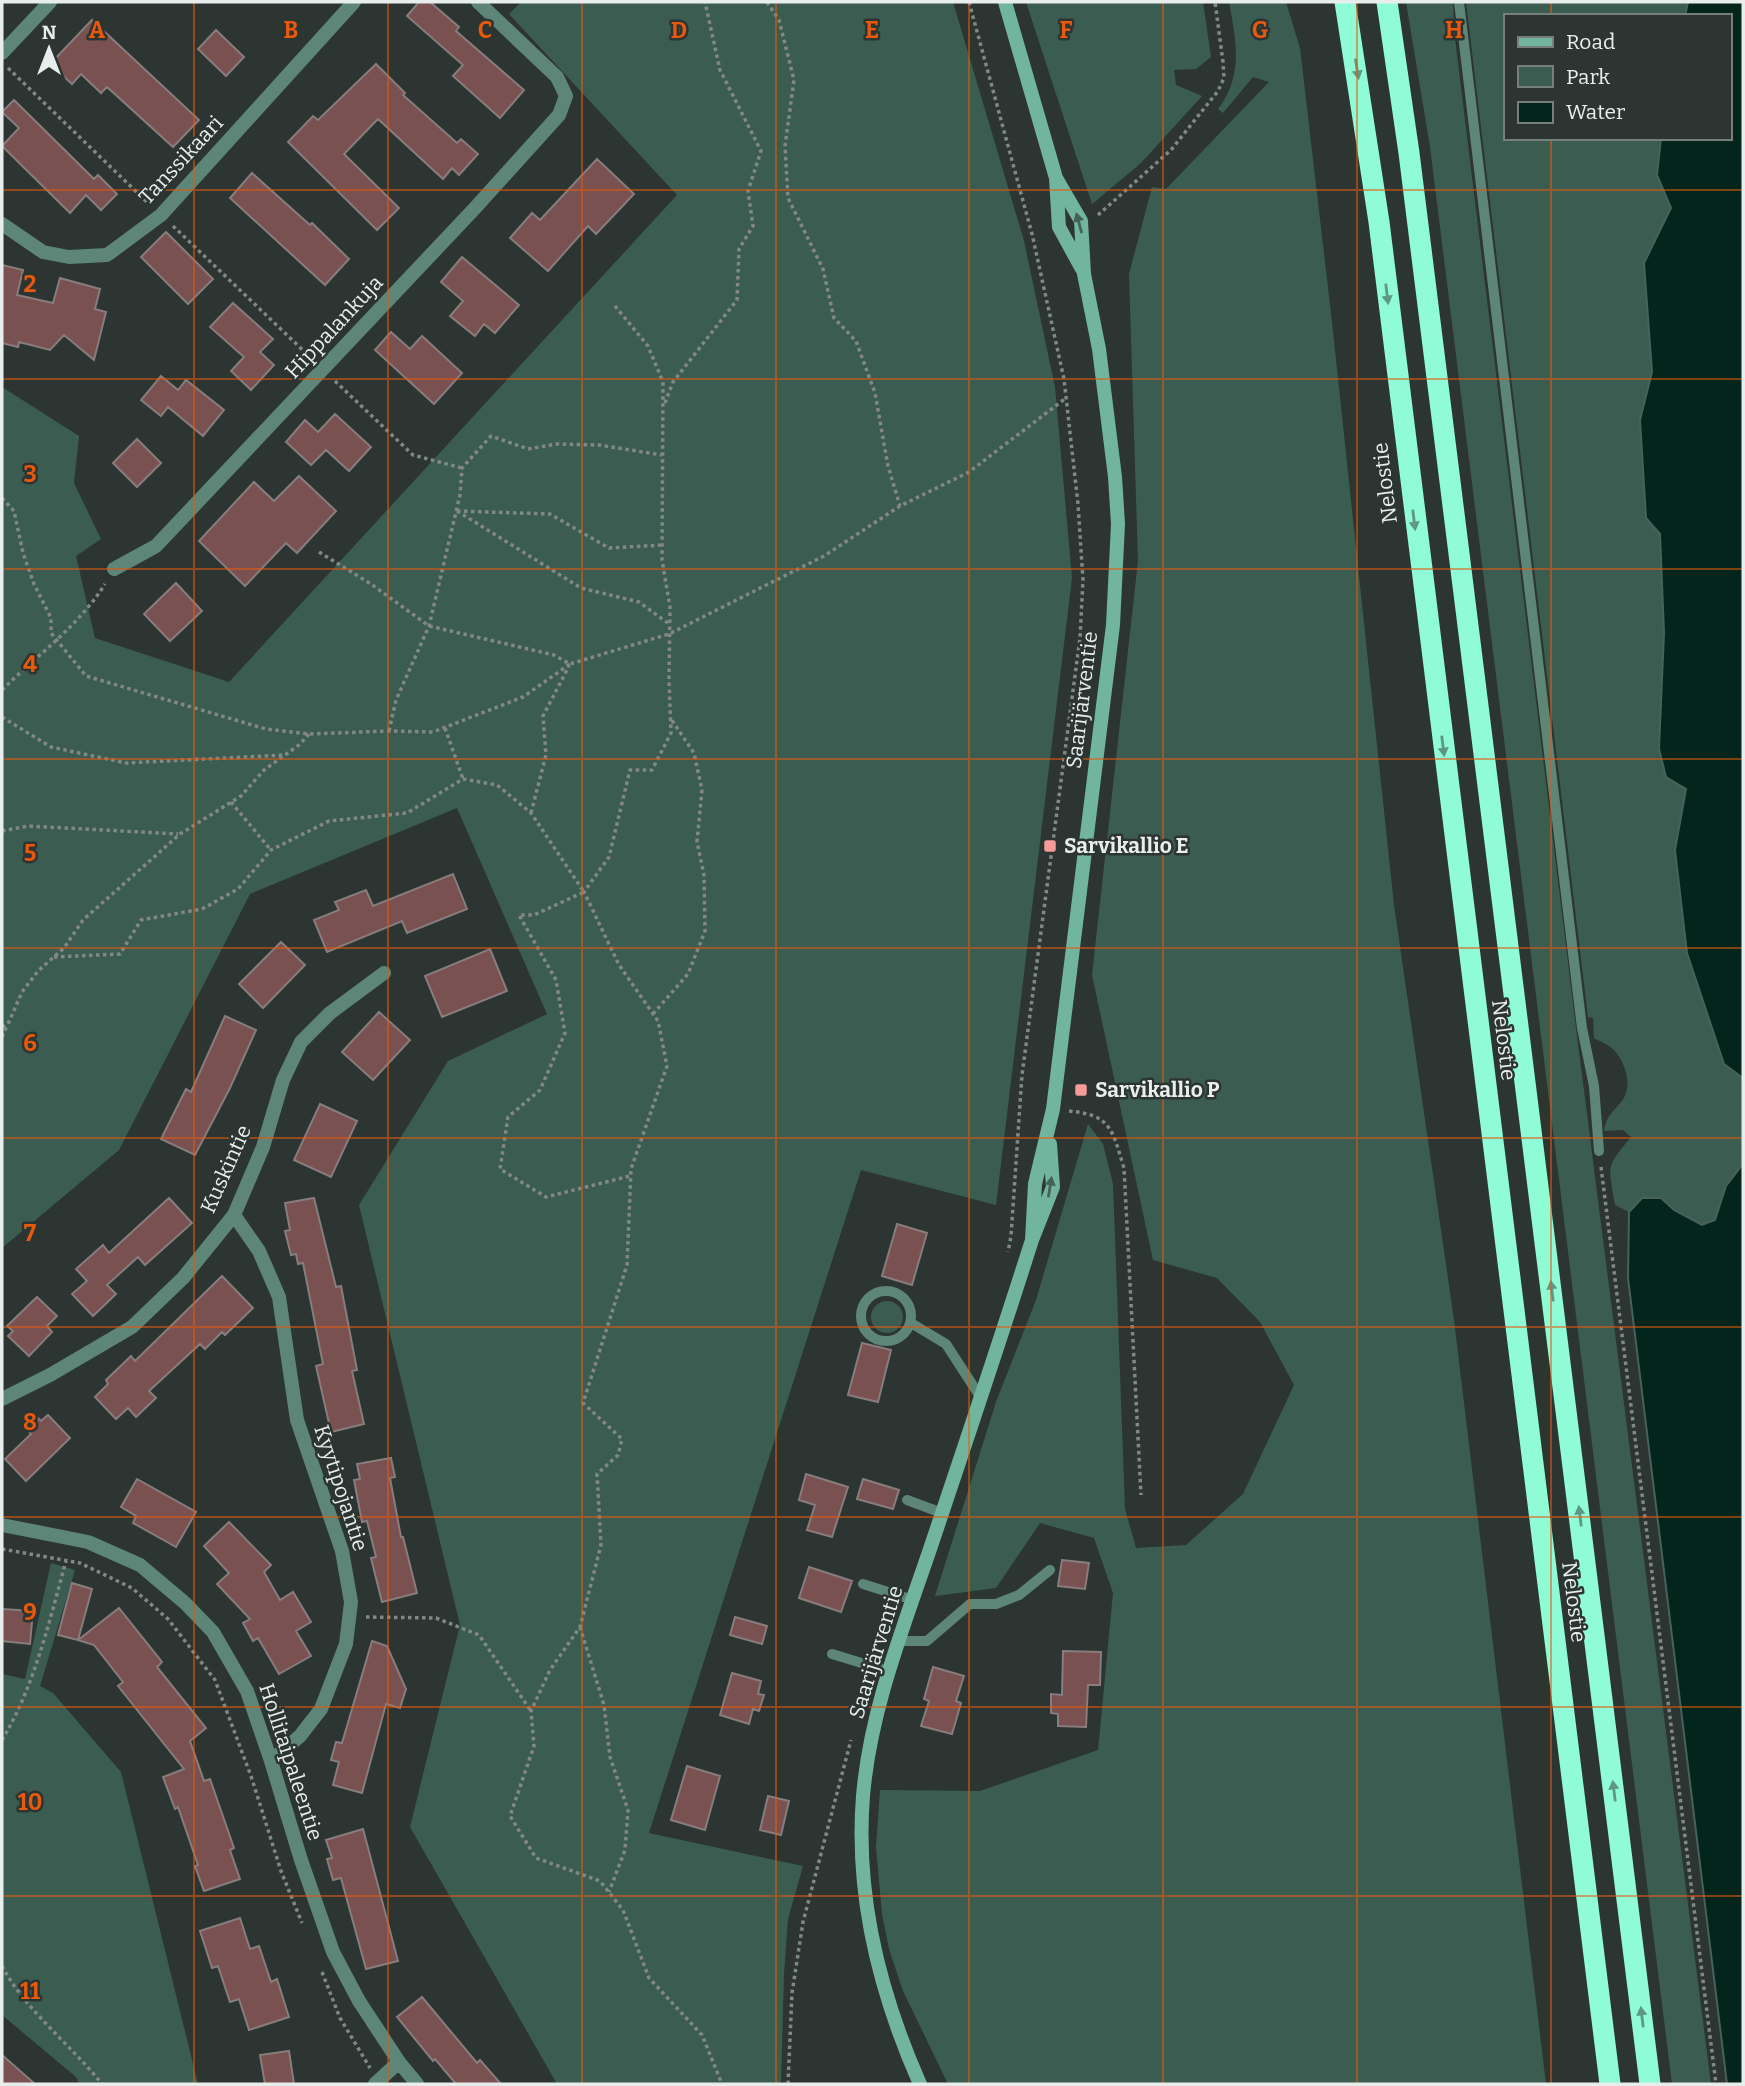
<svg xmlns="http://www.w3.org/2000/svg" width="1745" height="2086" font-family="Bitter,serif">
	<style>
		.green { fill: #3b5d51 }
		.water { fill: #04251b; stroke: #48615a; stroke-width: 2 }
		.building { fill: #785150; stroke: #887c7c; stroke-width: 2 }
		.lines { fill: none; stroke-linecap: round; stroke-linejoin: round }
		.path { stroke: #818886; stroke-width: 3.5; stroke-dasharray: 3.5 3.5; stroke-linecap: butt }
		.service { stroke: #5d8678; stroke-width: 10 }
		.minor { stroke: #5d8678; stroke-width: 14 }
		.secondary { stroke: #72b59e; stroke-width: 14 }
		.motorway { stroke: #8ffbd7; stroke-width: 21 }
		.oneway { fill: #5e9884 }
		.oneway2 { fill: #446258 }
		.grid { fill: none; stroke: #e8590c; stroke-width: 2; stroke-opacity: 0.55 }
		.poi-dot { fill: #f59b99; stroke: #2c3532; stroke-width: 2.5 }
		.labels { text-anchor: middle; stroke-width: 5; stroke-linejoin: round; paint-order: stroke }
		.street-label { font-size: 21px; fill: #e8eeec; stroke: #2c3532 }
		.poi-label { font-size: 21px; font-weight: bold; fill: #e8eeec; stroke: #2c3532; text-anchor: start }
		.grid-label { font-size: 23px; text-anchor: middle; font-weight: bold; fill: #e8590c; stroke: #2c3532; stroke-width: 5; stroke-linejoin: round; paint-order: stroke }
	</style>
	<rect width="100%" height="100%" fill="#2c3532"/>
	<path class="green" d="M 521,2 L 953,2 L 1024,241 L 1055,387 L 1072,578 L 996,1205 L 861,1170 L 649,1833 L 803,1866 L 788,1919 L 784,1974 L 781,2084 L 557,2084 L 410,1827 L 460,1625 L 359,1205 L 448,1061 L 547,1014 L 457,808 L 250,894 L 119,1150 L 2,1248 L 2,387 L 79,436 L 74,483 L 101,539 L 76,556 L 95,638 L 229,682 L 677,195 L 509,14 Z
		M 1026,2 L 1203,2 L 1211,57 L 1196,69 L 1174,70 L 1176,85 L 1202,96 L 1141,163 L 1092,204 Z
		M 1229,2 L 1286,2 L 1300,48 L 1332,322 L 1394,905 L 1454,1320 L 1546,2084 L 948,2084 L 903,1991 L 889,1949 L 882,1914 L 876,1847 L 880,1790 L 980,1791 L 1098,1750 L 1113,1593 L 1094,1538 L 1040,1523 L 996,1588 L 935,1596 L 996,1402 L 1036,1300 L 1088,1124 L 1103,1144 L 1113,1184 L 1125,1509 L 1136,1548 L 1186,1545 L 1243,1494 L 1294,1385 L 1260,1322 L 1217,1278 L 1153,1260 L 1092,975 L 1138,561 L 1129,274 L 1152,187 L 1166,189 L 1269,82 L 1253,77 L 1223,113 L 1218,109 C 1244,75 1236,41 1229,2 Z
		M 1406,2 L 1453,2 L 1454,30 L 1576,1028 L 1711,2084 L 1672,2084 L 1430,147 Z
		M 1466,2 L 1688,2 L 1685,16 L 1505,16 L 1505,138 L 1660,138 L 1657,175 L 1671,208 L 1644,263 L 1652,372 L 1640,420 L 1646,518 L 1660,534 L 1664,633 L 1686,789 L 1675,851 L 1708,1012 L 1724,1064 L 1743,1078 L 1743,1164 L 1726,1186 L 1715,1220 L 1702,1225 L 1674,1210 L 1661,1198 L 1642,1198 L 1629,1212 L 1615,1205 C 1609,1166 1604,1169 1631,1137 L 1623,1130 L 1604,1131 C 1607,1110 1621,1108 1626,1093 C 1631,1080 1623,1059 1614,1050 C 1609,1045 1601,1042 1594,1038 L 1593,1018 L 1588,1017 Z
		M871 1317a16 16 0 1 1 32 0a16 16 0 1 1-32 0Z
		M 51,1563 L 75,1570 L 40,1686 L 53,1693 L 121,1772 L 198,2084 L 79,2084 L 76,2077 L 2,2015 L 2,1674 L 25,1679 Z"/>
	<path class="water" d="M 1688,2 L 1743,2 L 1743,1078 L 1724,1064 L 1687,953 L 1675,850 L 1686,789 L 1666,777 L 1659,749 L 1664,633 L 1660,534 L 1646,518 L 1640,420 L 1652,372 L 1644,263 L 1671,208 L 1657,175 L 1661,138 L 1729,138 L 1729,16 L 1685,16 Z
		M 1743,1164 L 1743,2084 L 1727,2084 L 1628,1278 L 1629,1212 L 1642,1198 L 1661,1198 L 1674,1210 L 1702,1225 L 1715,1220 L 1726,1186 Z"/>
	<path class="building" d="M 419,2 L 430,2 L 459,27 L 456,31 L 524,90 L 500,118 L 453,76 L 463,65 L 407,16 Z
		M 92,20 L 199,120 L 173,147 L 107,87 L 101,93 L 81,74 L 72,84 L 50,64 Z
		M 216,30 L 244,57 L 226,76 L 198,49 Z
		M 376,64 L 405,93 L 403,95 L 457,143 L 461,139 L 478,154 L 459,175 L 452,168 L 443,179 L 378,119 L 344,154 L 399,208 L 377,230 L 288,142 L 313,116 L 318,120 Z
		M 14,100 L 94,179 L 98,175 L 117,194 L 101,210 L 86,195 L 70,213 L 2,146 L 19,128 L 2,112 Z
		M 597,159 L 634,194 L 596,234 L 588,226 L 548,271 L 510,238 L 532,213 L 540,220 Z
		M 252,173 L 310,225 L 312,223 L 349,259 L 325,285 L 230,198 Z
		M 166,232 L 213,279 L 188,304 L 141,257 Z
		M 462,257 L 519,305 L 495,333 L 484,324 L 475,336 L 450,316 L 463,301 L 441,282 Z
		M 2,265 L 23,270 L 17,295 L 53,303 L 60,278 L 100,289 L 95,309 L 106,312 L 94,360 L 64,335 L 50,350 L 19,342 L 18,347 L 2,343 Z
		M 233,303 L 273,339 L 260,352 L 274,365 L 251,390 L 231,371 L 244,357 L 210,327 Z
		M 391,332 L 410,349 L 422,336 L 462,373 L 434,404 L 375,350 Z
		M 161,376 L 178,390 L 186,380 L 224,410 L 203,436 L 168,407 L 161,416 L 141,400 Z
		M 335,414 L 371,447 L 349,471 L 326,450 L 311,465 L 286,442 L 305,420 L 318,432 Z
		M 137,439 L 161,463 L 137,487 L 113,463 Z
		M 299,476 L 336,511 L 297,553 L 286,543 L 245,586 L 199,541 L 254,482 L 274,501 Z
		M 176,583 L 202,611 L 170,641 L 144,614 Z
		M 453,874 L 467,909 L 407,933 L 402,921 L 327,952 L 314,920 L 339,910 L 335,902 L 366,890 L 373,906 Z
		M 281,942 L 305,965 L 263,1008 L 239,984 Z
		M 490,949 L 507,991 L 442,1017 L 425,976 Z
		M 379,1012 L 410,1040 L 373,1080 L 342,1052 Z
		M 225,1016 L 256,1030 L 230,1088 L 195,1155 L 161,1139 L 186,1089 L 191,1092 Z
		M 320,1104 L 357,1121 L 331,1177 L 294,1160 Z
		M 169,1198 L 192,1223 L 145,1265 L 138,1257 L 107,1285 L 116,1294 L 93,1316 L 72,1294 L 87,1281 L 76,1269 L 103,1245 L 109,1253 Z
		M 314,1198 L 336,1287 L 341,1286 L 357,1370 L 352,1371 L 364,1424 L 331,1432 L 316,1366 L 323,1364 L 303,1263 L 298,1264 L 296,1254 L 291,1255 L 285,1231 L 290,1230 L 285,1203 Z
		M 897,1224 L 927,1233 L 912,1285 L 882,1276 Z
		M 222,1276 L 253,1308 L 225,1335 L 222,1332 L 205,1349 L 200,1344 L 149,1391 L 156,1398 L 136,1417 L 128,1408 L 116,1419 L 95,1397 L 108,1384 L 106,1380 L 131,1356 L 135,1361 Z
		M 37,1297 L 57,1316 L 47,1326 L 52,1332 L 29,1356 L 8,1336 L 13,1331 L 7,1326 Z
		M 862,1343 L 891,1350 L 878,1402 L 848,1395 Z
		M 48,1415 L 70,1438 L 26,1481 L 5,1459 L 31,1434 L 26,1428 L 37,1417 L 41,1421 Z
		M 391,1458 L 395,1477 L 390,1478 L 401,1537 L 403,1537 L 417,1593 L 382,1602 L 371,1558 L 376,1557 L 367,1521 L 362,1522 L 354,1480 L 360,1479 L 357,1464 Z
		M 806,1474 L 848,1487 L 832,1537 L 807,1530 L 815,1505 L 799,1500 Z
		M 137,1479 L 196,1512 L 176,1547 L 133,1523 L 136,1516 L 121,1507 Z
		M 863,1479 L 899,1490 L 893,1509 L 857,1499 Z
		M 229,1522 L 271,1565 L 264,1572 L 280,1600 L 293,1592 L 311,1622 L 296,1631 L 311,1656 L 279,1674 L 258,1638 L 253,1641 L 243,1623 L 250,1619 L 217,1584 L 229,1573 L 204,1546 Z
		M 1062,1560 L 1089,1563 L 1085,1589 L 1058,1586 Z
		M 809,1567 L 852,1581 L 841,1612 L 799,1598 Z
		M 72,1583 L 92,1589 L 78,1640 L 58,1635 Z
		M 119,1608 L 162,1662 L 157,1667 L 206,1728 L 190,1741 L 204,1781 L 210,1779 L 234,1848 L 230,1850 L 240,1879 L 204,1891 L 195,1866 L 198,1865 L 178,1807 L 175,1809 L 163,1777 L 184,1769 L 118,1686 L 123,1682 L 94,1645 L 78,1640 Z
		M 2,1609 L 33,1611 L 30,1644 L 2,1641 Z
		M 735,1617 L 767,1626 L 762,1644 L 730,1635 Z
		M 372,1641 L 387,1646 L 406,1689 L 400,1708 L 386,1704 L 362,1793 L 333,1785 L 339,1762 L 331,1760 L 336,1742 L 342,1743 Z
		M 1063,1651 L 1101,1652 L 1100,1685 L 1088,1685 L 1086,1727 L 1058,1726 L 1058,1714 L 1051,1713 L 1051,1694 L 1062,1695 Z
		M 933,1667 L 964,1676 L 956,1701 L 961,1703 L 952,1734 L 921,1726 L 929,1701 L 924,1699 Z
		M 732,1673 L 761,1681 L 758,1694 L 764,1695 L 759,1711 L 753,1709 L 749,1724 L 720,1715 Z
		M 687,1766 L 720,1776 L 705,1830 L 671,1820 Z
		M 768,1796 L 789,1801 L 781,1835 L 760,1830 Z
		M 363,1829 L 398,1961 L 366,1969 L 341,1878 L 333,1880 L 327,1859 L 332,1858 L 326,1840 Z
		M 240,1918 L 250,1949 L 259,1946 L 271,1982 L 277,1979 L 289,2017 L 249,2030 L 239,1999 L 230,2002 L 218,1966 L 212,1968 L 200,1931 Z
		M 422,1997 L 477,2063 L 480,2060 L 501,2084 L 456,2084 L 435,2059 L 433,2061 L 397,2017 Z
		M 289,2051 L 294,2084 L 265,2084 L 260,2055 Z
		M 2,2055 L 35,2084 L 2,2084 Z"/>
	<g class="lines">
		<path class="path" d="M 767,2 L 779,20 L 794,80 L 785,146 L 788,198 L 823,269 L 834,318 L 856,341 L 875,393 L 888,466 L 900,506
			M 969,2 L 1032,234 L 1064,379 L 1078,504 L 1083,580 L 1080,638 L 1022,1075 L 1011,1236 L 1008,1252
			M 8,68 L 149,204
			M 1098,215 L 1171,150 L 1218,91 L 1224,78 L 1223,62 L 1215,2
			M 173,226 L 311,358
			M 615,306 L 648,346 L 663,382 L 662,560 L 670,607 L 669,680 L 671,733 L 652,770 L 630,770 L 609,857 L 584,892 L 619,965 L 658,1021 L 667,1066 L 631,1169 L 627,1265 L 583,1403 L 622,1439 L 618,1455 L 597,1474 L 601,1545 L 580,1627 L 550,1670 L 531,1711 L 534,1746 L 510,1816 L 536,1858 L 600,1881 L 623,1910 L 649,1978 L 702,2035 L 722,2084
			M 335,381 L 413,455 L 462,468
			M 665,403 L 673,382 L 737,300 L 739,249 L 753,226 L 748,191 L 761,151 L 720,70 L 705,2
			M 2,498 L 14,511 L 23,553 L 34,584 L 51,618 L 51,633 L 86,676 L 232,719 L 266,729 L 309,734 L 389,731 L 433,732 L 523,697 L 570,664
			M 457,511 L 581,588 L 639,602 L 669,624
			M 457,511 L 550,514 L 609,548 L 662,545
			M 319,552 L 371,584 L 429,626 L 554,655 L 570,664 L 669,634 L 824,556 L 900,506 L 969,472 L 1066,398
			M 2,690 C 37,655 78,627 105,584
			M 2,717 L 51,747 L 126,763 L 284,755
			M 445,728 L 463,779
			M 389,731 L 396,700 L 429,626 L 460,495 L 462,468 L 491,436 L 528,449 L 557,444 L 599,445 L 662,455
			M 231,802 L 270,849
			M 531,813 L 546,755 L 543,716 L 569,666
			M 2,831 L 28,826 L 178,834
			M 54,957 L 120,954 L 141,920 L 202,909 L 238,889 L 271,850 L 329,821 L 407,813 L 463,779 L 497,785 L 531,813 L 584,892 L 534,915 L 519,915 L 556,980 L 565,1033 L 540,1090 L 508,1117 L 500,1169 L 546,1197 L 630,1176
			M 653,1014 L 688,974 L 705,931 L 704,875 L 697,842 L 702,790 L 694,753 L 671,719
			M 2,1027 L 8,1024 L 22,992 L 38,971 L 64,948 L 83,920 L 180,834 L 241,796 L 264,770 L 299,745 L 309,734
			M 2,1037 L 7,1026
			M 1069,1111 C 1112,1115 1112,1130 1124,1168 L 1141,1495
			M 1601,1167 L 1716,2084
			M 2,1549 L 80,1563 L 132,1588 L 168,1619 L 215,1680 L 251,1776 L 281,1871 L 302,1923
			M 366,1617 L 436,1618 L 479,1635 L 531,1711
			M 580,1627 L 604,1705 L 610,1757 L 628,1810 L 625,1850 L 609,1892
			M 2,1740 C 35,1685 49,1622 66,1561
			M 2,1966 C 26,2011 70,2044 102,2084
			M 322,1972 L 340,2018 L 370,2068
			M 788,2084 L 792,1993 L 803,1922 L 851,1740"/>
		<path class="service" d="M 1459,2 L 1582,1028 L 1594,1086 L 1599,1151
			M861 1316a25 25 0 1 1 50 0a25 25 0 1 1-50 0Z
			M 911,1323 L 946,1344 L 981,1398
			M 907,1500 L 942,1513
			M 863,1584 L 913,1600
			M 899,1641 L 927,1641 L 970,1604 L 996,1604 L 1019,1595 L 1050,1570
			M 832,1654 L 888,1671"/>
		<path class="minor" d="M 2,53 L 50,2
			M 2,224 L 43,252 L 69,257 L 107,255 L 161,215 L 354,2
			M 114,569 L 156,546 L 475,208 L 559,115 L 566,96 L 557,77 L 478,2
			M 234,1215 L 259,1251 L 279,1297 L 297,1420 L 342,1551 L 351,1602 L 346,1644 L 321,1709 L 300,1736 L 271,1761
			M 2,1399 L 50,1375 L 132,1327 L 183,1278 L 234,1215 L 263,1147 L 283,1080 L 301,1042 L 330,1013 L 384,973
			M 2,1525 L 88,1542 L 140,1565 L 185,1603 L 213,1632 L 247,1691 L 271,1761 L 301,1860 L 333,1952 L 359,2001 L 399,2062 L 417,2084
			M 375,2084 L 399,2062"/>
		<path class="secondary" d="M 1005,2 L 1056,178 L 1059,227 L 1082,269
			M 1032,1240 L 1035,1184 L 1053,1109 L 1113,625 L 1118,524 L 1115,477 L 1099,349 L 1084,274 L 1081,221 L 1056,178
			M 920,2084 C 880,1994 855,1896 863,1796 C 870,1712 902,1631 929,1552 C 964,1448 999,1344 1032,1240 L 1053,1187 L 1050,1144"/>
		<path class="motorway" d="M 1345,2 L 1379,222 L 1610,2084
			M 1387,2 L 1409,153 L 1650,2084"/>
	</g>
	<defs><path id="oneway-solid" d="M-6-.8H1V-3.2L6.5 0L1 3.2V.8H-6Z" transform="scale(1.75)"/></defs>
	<g class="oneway">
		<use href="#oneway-solid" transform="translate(1357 69) rotate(81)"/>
		<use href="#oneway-solid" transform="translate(1387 294) rotate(83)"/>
		<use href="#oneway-solid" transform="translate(1414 520) rotate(83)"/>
		<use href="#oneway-solid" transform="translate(1443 746) rotate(83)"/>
		<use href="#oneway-solid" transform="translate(1552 1291) rotate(-97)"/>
		<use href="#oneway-solid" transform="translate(1580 1516) rotate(-97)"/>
		<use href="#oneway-solid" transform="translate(1614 1791) rotate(-97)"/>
		<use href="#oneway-solid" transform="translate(1642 2017) rotate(-97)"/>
	</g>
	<g class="oneway2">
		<use href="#oneway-solid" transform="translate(1079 223) rotate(-105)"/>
		<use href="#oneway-solid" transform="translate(1050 1187) rotate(-81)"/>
	</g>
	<path class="grid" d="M 194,2 L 194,2084M 388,2 L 388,2084M 582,2 L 582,2084M 776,2 L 776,2084M 969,2 L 969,2084M 1163,2 L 1163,2084M 1357,2 L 1357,2084M 1551,2 L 1551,16M 1551,138 L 1551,2084M 2,190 L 1743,190M 2,379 L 1743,379M 2,569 L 1743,569M 2,759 L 1743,759M 2,948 L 1743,948M 2,1138 L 1743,1138M 2,1327 L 1743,1327M 2,1517 L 1743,1517M 2,1707 L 1743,1707M 2,1896 L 1743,1896"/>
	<g class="poi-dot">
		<rect x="1043" y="839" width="14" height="14" rx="3.5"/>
		<rect x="1074" y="1083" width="14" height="14" rx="3.5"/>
	</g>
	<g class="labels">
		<g class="street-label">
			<text transform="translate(181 160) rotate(-47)" y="7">Tanssikaari</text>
			<text transform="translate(334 327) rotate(-47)" y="7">Hippalankuja</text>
			<text transform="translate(1385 483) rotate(-97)" y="7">Nelostie</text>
			<text transform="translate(1082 700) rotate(-83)" y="7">Saarijärventie</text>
			<text transform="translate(1504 1040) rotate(83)" y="7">Nelostie</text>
			<text transform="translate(226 1169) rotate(-66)" y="7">Kuskintie</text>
			<text transform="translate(341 1488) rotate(72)" y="7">Kyytipojantie</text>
			<text transform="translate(1574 1602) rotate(83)" y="7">Nelostie</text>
			<text transform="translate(876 1652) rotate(-73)" y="7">Saarijärventie</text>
			<text transform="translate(291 1762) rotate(72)" y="7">Hollitaipaleentie</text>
		</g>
		<g class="poi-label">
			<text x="1064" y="853">Sarvikallio E</text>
			<text x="1095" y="1097">Sarvikallio P</text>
		</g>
	</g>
	<g class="grid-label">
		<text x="97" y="38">A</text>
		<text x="291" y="38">B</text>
		<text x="485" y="38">C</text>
		<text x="679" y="38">D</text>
		<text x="872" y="38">E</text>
		<text x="1066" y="38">F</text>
		<text x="1260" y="38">G</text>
		<text x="1454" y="38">H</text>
		<text x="30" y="292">2</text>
		<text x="30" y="482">3</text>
		<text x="30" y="672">4</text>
		<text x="30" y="861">5</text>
		<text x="30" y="1051">6</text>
		<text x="30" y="1241">7</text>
		<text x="30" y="1430">8</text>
		<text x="30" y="1620">9</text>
		<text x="30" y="1810">10</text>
		<text x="30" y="1999">11</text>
	</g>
	<rect width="1745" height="2086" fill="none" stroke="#e8eeec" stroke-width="7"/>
	<rect x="1504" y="14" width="228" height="126" fill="#2c3532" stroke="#777f7c" stroke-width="2"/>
	<rect x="1518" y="37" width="35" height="10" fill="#72b59e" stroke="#777f7c" stroke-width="2"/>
	<text x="1566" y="49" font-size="21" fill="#e8eeec">Road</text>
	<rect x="1518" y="66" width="35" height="21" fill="#3b5d51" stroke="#777f7c" stroke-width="2"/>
	<text x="1566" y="84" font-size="21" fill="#e8eeec">Park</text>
	<rect x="1518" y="102" width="35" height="21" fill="#04251b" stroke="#777f7c" stroke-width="2"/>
	<text x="1566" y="119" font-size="21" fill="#e8eeec">Water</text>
	<g transform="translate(49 49)" stroke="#2c3532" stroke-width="5" paint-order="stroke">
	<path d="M0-5L12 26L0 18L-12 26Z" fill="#e8eeec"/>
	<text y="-10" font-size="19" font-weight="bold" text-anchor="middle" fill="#e8eeec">N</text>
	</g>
</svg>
